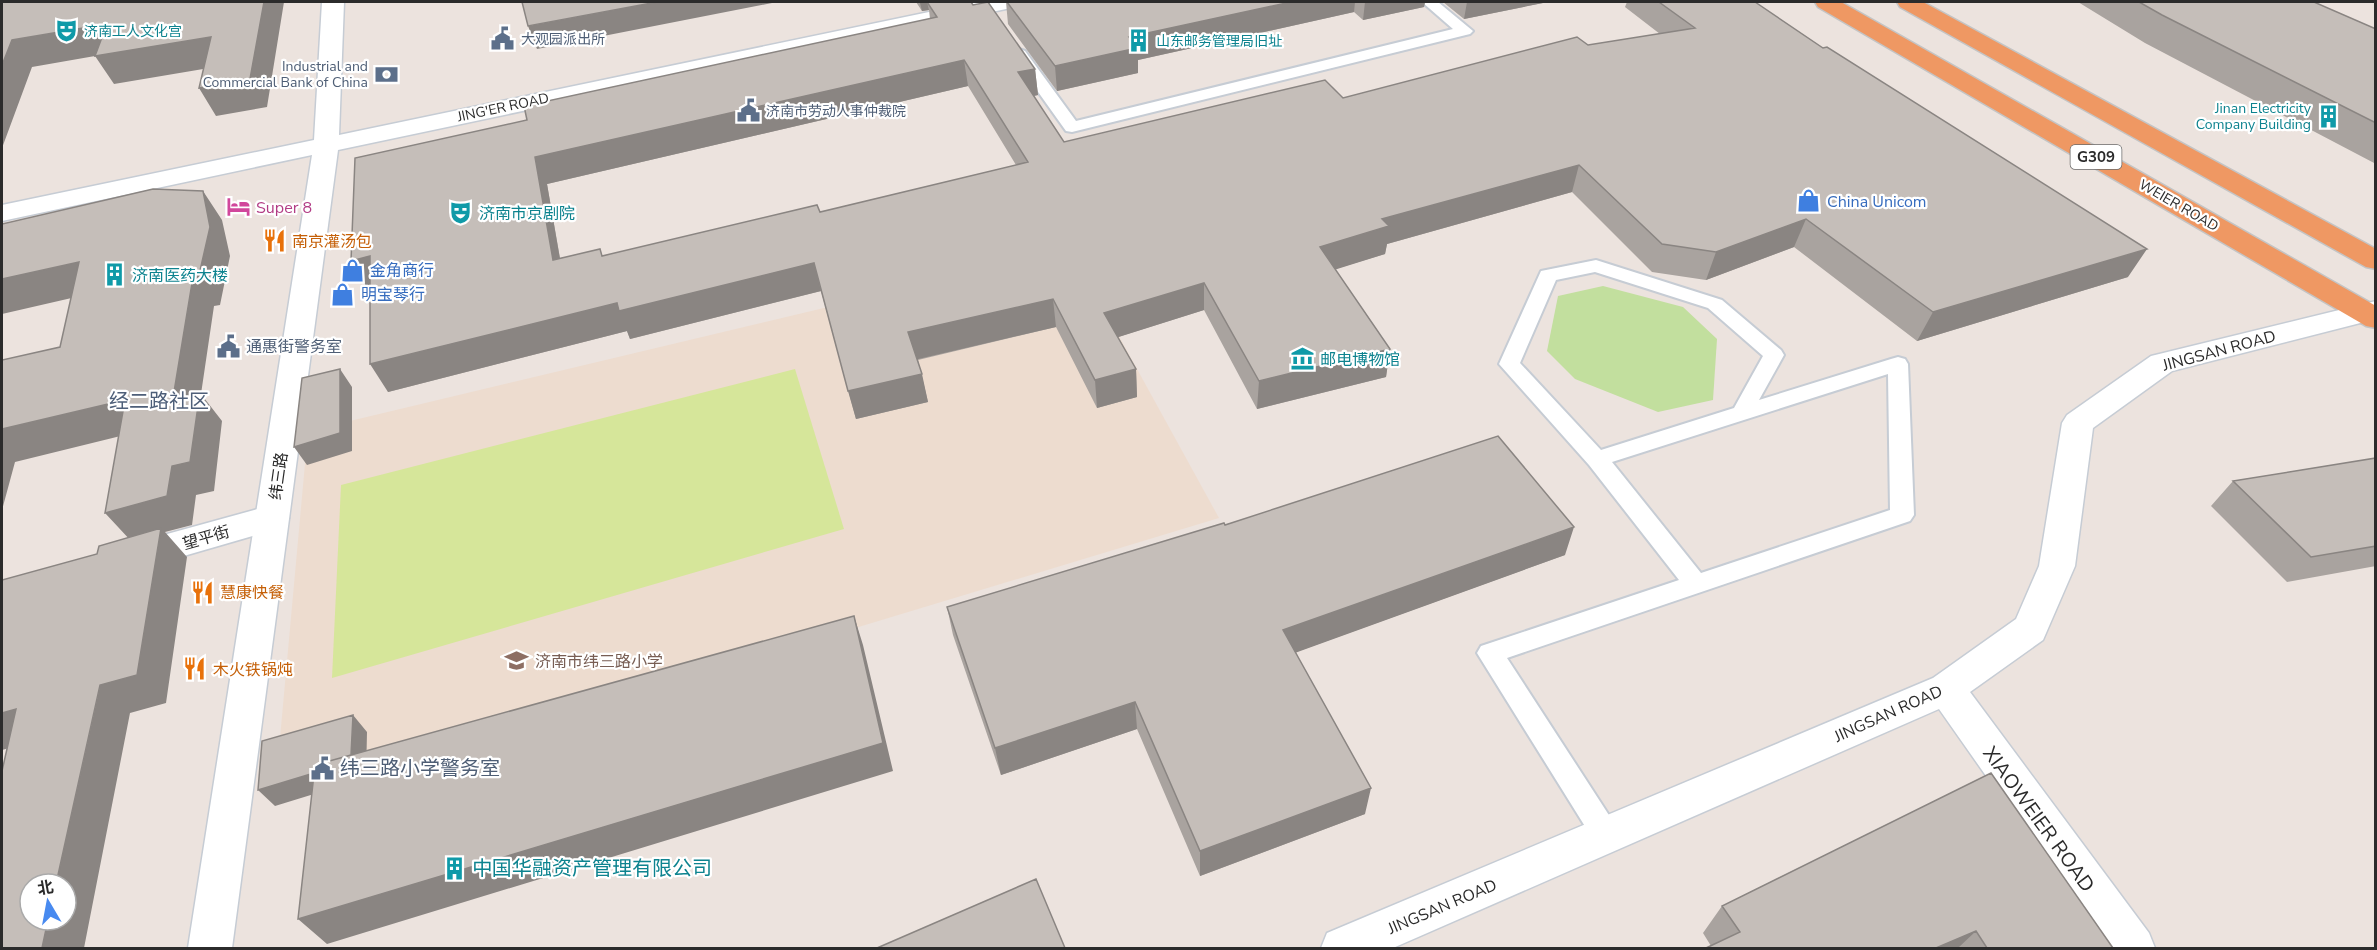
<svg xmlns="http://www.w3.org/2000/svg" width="2377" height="950" font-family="'Nunito Sans','Noto Sans SC',sans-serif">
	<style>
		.education { fill: #eddccf }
		.green { fill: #c2df9e }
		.pitch { fill: #d6e69a }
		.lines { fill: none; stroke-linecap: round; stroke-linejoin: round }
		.service-casing { stroke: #c6ccd4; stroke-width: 4 }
		.minor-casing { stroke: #c6ccd4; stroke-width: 3 }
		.tertiary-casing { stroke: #c6ccd4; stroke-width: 3 }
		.trunk-casing { stroke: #c4c4c4; stroke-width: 3 }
		.service { fill: #fff; fill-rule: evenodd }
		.minor { fill: #fff; fill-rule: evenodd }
		.tertiary { fill: #fff; fill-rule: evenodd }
		.trunk { fill: #ef9863; fill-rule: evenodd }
		.wall { fill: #a9a39f; fill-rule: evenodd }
		.shaded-wall { fill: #8a8582 }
		.building { fill: #c5beb9; stroke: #8a8582; stroke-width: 1.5; fill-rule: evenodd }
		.labels { text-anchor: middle; stroke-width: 4.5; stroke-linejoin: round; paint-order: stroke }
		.far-culture-label { font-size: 14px; fill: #0d838f; stroke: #fff; text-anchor: start }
		.far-service-label { font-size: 14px; fill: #4e5e75; stroke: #fff; text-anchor: start }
		.far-street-label { font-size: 14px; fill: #2b2b2b; stroke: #fff }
		.shield { fill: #fff; stroke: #6b6b6b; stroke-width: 1.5 }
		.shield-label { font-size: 15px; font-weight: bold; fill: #2b2b2b }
		.shop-label { font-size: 16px; fill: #366cbe; stroke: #fff; text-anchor: start }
		.hotel-label { font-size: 16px; fill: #b23c85; stroke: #fff; text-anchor: start }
		.culture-label { font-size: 16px; fill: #0d838f; stroke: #fff; text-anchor: start }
		.food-label { font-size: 16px; fill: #c56008; stroke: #fff; text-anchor: start }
		.service-label { font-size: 16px; fill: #4e5e75; stroke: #fff; text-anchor: start }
		.street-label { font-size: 16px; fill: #2b2b2b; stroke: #fff }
		.education-label { font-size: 16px; fill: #785e54; stroke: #fff; text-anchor: start }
		.quarter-label { font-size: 20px; fill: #4e5f79; stroke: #fff }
		.near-service-label { font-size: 20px; fill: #4e5e75; stroke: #fff; text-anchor: start }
		.near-street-label { font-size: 20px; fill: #2b2b2b; stroke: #fff }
		.near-culture-label { font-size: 20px; fill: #0d838f; stroke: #fff; text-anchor: start }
	</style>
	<rect width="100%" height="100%" fill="#ece3de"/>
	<path class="education" d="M 1071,249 L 1219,518 L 274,804 L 308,431 Z"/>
	<path class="green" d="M 1603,286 L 1683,307 L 1717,339 L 1713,400 L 1658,412 L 1575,379 L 1547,351 L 1558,296 Z"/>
	<path class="pitch" d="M 795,369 L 844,529 L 332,678 L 341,485 Z"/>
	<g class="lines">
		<defs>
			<path id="service" d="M 1422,2 L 1438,2 L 1473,31 L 1470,34 L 1072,132 L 1066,131 L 1011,54 L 1019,49 L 1025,51 L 1076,121 L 1453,29 Z
				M 1596,260 L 1722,300 L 1781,350 L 1784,355 L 1759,400 L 1891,359 L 1898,357 L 1905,359 L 1908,364 L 1914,515 L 1910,521 L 1507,658 L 1616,826 L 1620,835 L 1616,844 L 1606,848 L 1596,844 L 1477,653 L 1481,646 L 1679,580 L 1589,465 L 1499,364 L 1541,271 ZM 1595,272 L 1708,308 L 1763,356 L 1734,408 L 1601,450 L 1520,363 L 1556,280 ZM 1888,374 L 1890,510 L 1701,573 L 1612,462 Z"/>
			<path id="minor" d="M 272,505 L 284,509 L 289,518 L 284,527 L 132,571 L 120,567 L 115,557 L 120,547 Z"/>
			<path id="tertiary" d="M 322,2 L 344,2 L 339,135 L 977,2 L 1017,2 L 1014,7 L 1006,9 L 338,150 L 232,948 L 188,948 L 312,155 L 2,221 L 2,205 L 314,140 Z
				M 2376,301 L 2376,319 L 2172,371 L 2093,428 L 2075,566 L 2043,640 L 1970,692 L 2149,933 L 2155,948 L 2107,948 L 1939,709 L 1393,948 L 1321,948 L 1327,933 L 1933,678 L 2016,619 L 2039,566 L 2062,423 L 2067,415 L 2151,356 Z"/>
			<path id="trunk" d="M 1815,2 L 1841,2 L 2376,306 L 2376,328 L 2366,326 L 1818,7 Z
				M 1897,2 L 1923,2 L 2376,249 L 2376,269 L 2366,267 L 1900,7 Z"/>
		</defs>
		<use href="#service" class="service-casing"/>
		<use href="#minor" class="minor-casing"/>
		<use href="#tertiary" class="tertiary-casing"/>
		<use href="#trunk" class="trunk-casing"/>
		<use href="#service" class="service"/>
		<use href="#minor" class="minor"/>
		<use href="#tertiary" class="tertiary"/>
		<use href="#trunk" class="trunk"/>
	</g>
	<path class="wall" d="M 916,2 L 971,2 L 973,5 L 1035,69 L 1038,95 L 1033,96 L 1064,142 L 1343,98 L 1588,45 L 1660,34 L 1625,7 L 1627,2 L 1755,2 L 2128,277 L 1917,341 L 1794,247 L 1706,280 L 1652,272 L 1572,192 L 1387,244 L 1385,254 L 1335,269 L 1390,349 L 1386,377 L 1257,409 L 1204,310 L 1118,337 L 1136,369 L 1137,397 L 1097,408 L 1056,327 L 918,360 L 928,402 L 856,419 L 821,291 L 630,339 L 627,331 L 388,392 L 370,289 L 368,289 L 351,261 L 527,120 L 930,19 L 929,10 L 922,11 ZM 968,86 L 1016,165 L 820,212 L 603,256 L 560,258 L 547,184 Z
		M 1006,2 L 1425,2 L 1424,7 L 1363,20 L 1354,12 L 1138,60 L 1138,73 L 1057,91 L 1008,24 Z
		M 1443,2 L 1548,2 L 1464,19 Z
		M 2078,2 L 2314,2 L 2376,29 L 2376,164 L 2145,43 Z
		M 2376,458 L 2376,566 L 2287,582 L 2211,506 L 2233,481 Z
		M 1225,525 L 1565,555 L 1296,652 L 1365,814 L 1200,876 L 1137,729 L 1001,775 L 953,635 L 947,607 Z
		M 1991,773 L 2113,948 L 1706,948 L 1711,946 L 1703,933 L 1722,906 Z"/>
	<path class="shaded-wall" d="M 264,2 L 284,2 L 267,107 L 216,116 L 199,88 Z
		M 657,2 L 777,2 L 537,49 L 528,26 Z
		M 927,2 L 929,10 L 922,11 L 920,3 Z
		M 1291,2 L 1355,2 L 1354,12 L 1138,60 L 1138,73 L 1057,91 L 1055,66 L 1129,37 Z
		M 1365,2 L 1425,2 L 1424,7 L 1363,20 Z
		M 1467,2 L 1548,2 L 1464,19 Z
		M 107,24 L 211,37 L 227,65 L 114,84 L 95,56 L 32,67 L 2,148 L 2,65 L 12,40 Z
		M 964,60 L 968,86 L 547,184 L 565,288 L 553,260 L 535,157 Z
		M 1035,69 L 1038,95 L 1020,99 L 1018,72 Z
		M 1579,165 L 1572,192 L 1387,244 L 1385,254 L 1318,275 L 1320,247 L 1382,219 Z
		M 203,191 L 222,220 L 230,256 L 220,305 L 214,306 L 201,394 L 222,421 L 214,491 L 196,495 L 192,525 L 165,532 L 187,557 L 166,703 L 130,713 L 84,948 L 42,948 L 48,920 L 66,920 L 66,884 L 56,884 L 132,542 L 105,513 L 172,466 L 173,398 Z
		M 1806,219 L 1794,247 L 1706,280 L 1716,252 Z
		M 2147,249 L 2128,277 L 1917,341 L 1933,312 Z
		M 370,256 L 386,284 L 368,289 L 351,261 Z
		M 79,262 L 102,291 L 2,314 L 2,279 Z
		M 814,263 L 821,291 L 630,339 L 627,331 L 388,392 L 370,364 L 617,303 Z
		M 1204,283 L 1204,310 L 1106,341 L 1104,313 Z
		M 1053,299 L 1056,327 L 914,360 L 908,332 Z
		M 1390,349 L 1386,377 L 1257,409 L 1259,381 Z
		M 340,369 L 352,387 L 352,451 L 307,465 L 294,447 Z
		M 1136,369 L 1137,397 L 1097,408 L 1095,380 Z
		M 922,374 L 928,402 L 856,419 L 848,391 Z
		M 125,400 L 149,429 L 15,462 L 2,510 L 2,429 Z
		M 1574,527 L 1565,555 L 1281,658 L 1283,630 Z
		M 854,616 L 863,645 L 893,771 L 327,944 L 298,919 Z
		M 2,702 L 16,709 L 49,737 L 2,750 Z
		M 1135,702 L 1137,729 L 1001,775 L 995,748 Z
		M 353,715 L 367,732 L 366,778 L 275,806 L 258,790 Z
		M 1371,788 L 1365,814 L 1200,876 L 1200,851 Z
		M 1976,931 L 1958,948 L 1936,948 Z"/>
	<path class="building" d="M 2,2 L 264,2 L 250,79 L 199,88 L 211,37 L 95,56 L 107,24 L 12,40 L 2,65 Z
		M 522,2 L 657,2 L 528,26 Z
		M 927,2 L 971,2 L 973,5 L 988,2 L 1035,69 L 1018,72 L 1064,142 L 1325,80 L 1343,98 L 1577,37 L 1588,45 L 1695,28 L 1659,2 L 1755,2 L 1823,48 L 1827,47 L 2147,249 L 1933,312 L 1806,219 L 1716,252 L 1662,244 L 1579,165 L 1382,219 L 1389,226 L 1320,247 L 1390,349 L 1259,381 L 1204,283 L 1104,313 L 1136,369 L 1095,380 L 1053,299 L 908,332 L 922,374 L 848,391 L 814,263 L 619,311 L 617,303 L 370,364 L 370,256 L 351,261 L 355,158 L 527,120 L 524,106 L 937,17 ZM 964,60 L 1028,162 L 820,212 L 817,205 L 602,256 L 600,249 L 553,260 L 535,157 Z
		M 1007,2 L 1291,2 L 1129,37 L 1137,48 L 1055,66 Z
		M 2139,2 L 2314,2 L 2376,29 L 2376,123 L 2162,15 Z
		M 153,189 L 203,191 L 210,227 L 199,275 L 193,277 L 173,398 L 200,392 L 190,462 L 172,466 L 167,496 L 105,513 L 125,400 L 2,429 L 2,360 L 60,347 L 79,262 L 2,279 L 2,224 Z
		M 340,369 L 340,433 L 294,447 L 302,378 Z
		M 1498,436 L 1574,527 L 1283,630 L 1371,788 L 1200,851 L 1135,702 L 995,748 L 947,607 L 1224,523 L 1225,525 Z
		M 2376,458 L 2376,546 L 2311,557 L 2233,481 Z
		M 161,528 L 137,675 L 100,685 L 56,884 L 30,884 L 30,920 L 48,920 L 42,948 L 2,948 L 2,771 L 16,709 L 2,713 L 2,580 L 97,554 L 99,546 Z
		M 854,616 L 883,743 L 298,919 L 315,765 Z
		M 353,715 L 351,755 L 315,765 L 314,773 L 258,790 L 262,741 Z
		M 1991,773 L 2113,948 L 1987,948 L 1976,931 L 1936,948 L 1706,948 L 1740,932 L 1722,906 Z
		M 1036,879 L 1065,948 L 877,948 Z"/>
	<defs>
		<symbol id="theatre-bare" viewBox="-9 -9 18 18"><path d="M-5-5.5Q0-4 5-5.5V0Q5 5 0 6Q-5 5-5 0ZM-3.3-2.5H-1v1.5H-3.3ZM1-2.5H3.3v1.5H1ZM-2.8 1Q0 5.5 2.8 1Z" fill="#0f9aa8" stroke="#fff" stroke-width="2.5" paint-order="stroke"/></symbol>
		<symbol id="civic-bare" viewBox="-9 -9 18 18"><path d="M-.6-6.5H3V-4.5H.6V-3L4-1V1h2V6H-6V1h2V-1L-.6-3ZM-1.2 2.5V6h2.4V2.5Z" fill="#5c6f8a" stroke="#fff" stroke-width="2.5" paint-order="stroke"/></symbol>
		<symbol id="building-bare" viewBox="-9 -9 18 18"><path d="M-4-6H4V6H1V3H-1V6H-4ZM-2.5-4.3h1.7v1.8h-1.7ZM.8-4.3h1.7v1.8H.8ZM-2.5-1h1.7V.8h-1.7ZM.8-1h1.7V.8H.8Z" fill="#0f9aa8" stroke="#fff" stroke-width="2.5" paint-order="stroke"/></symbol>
		<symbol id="bank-bare" viewBox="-9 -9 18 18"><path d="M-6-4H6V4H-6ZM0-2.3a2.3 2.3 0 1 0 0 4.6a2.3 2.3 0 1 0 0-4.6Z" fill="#5c6f8a" stroke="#fff" stroke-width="2.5" paint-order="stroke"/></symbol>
		<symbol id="shop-bare" viewBox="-9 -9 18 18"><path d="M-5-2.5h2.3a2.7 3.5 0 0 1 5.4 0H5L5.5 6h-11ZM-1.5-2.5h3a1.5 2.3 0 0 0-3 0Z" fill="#3f7fe0" stroke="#fff" stroke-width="2.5" paint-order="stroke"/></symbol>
		<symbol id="hotel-bare" viewBox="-9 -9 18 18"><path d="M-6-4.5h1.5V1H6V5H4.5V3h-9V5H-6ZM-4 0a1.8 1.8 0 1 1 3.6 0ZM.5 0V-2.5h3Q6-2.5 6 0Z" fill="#d1479c" stroke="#fff" stroke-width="2.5" paint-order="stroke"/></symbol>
		<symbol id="restaurant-bare" viewBox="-9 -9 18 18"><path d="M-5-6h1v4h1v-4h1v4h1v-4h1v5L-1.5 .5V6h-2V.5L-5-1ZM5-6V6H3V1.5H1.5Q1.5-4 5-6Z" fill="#e8710a" stroke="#fff" stroke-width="2.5" paint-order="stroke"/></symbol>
		<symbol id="museum-bare" viewBox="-9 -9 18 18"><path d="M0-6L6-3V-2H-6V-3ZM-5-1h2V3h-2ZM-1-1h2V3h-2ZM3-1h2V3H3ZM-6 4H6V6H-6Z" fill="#0f9aa8" stroke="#fff" stroke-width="2.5" paint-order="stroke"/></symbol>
		<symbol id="school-bare" viewBox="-9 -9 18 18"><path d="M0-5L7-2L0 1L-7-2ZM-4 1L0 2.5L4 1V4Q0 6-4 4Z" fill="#8d6e63" stroke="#fff" stroke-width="2.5" paint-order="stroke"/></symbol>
	</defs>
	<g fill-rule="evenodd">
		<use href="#theatre-bare" x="50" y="14" width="33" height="33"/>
		<use href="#civic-bare" x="486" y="22" width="33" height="33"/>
		<use href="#building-bare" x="1122" y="24" width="33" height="33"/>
		<use href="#bank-bare" x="370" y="58" width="33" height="33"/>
		<use href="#civic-bare" x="732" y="94" width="33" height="33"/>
		<use href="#building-bare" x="2312" y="100" width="33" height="33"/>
		<use href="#shop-bare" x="1792" y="184" width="33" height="33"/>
		<use href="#hotel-bare" x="222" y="190" width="33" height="33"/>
		<use href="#theatre-bare" x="444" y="196" width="33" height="33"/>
		<use href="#restaurant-bare" x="258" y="224" width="33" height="33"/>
		<use href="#shop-bare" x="336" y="254" width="33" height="33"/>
		<use href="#building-bare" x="98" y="258" width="33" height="33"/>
		<use href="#shop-bare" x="326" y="278" width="33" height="33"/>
		<use href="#civic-bare" x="212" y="330" width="33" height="33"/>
		<use href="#museum-bare" x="1286" y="342" width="33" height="33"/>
		<use href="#restaurant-bare" x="186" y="576" width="33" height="33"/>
		<use href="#school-bare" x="500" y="644" width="33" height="33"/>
		<use href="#restaurant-bare" x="178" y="652" width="33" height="33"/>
		<use href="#civic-bare" x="306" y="752" width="33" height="33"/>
		<use href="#building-bare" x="438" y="852" width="33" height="33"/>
	</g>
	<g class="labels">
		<g class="far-culture-label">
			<text x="84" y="36">济南工人文化宫</text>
			<text x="1156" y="46">山东邮务管理局旧址</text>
			<text x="2311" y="113" text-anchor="end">Jinan Electricity<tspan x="2311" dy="16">Company Building</tspan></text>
		</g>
		<g class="far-service-label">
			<text x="521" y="44">大观园派出所</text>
			<text x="368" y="71" text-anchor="end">Industrial and<tspan x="368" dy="16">Commercial Bank of China</tspan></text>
			<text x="766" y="116">济南市劳动人事仲裁院</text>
		</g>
		<g class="far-street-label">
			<text transform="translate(503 107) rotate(-12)" y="5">JING'ER ROAD</text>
			<text transform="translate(2179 205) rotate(30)" y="5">WEIER ROAD</text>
		</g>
		<rect class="shield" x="2070.5" y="145" width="51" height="24" rx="4.5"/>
		<g class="shield-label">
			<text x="2096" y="162">G309</text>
		</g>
		<g class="shop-label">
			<text x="1827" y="207">China Unicom</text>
			<text x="370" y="276">金角商行</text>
			<text x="361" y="300">明宝琴行</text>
		</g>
		<g class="hotel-label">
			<text x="256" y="213">Super 8</text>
		</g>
		<g class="culture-label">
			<text x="479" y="219">济南市京剧院</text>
			<text x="132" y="281">济南医药大楼</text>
			<text x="1320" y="365">邮电博物馆</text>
		</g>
		<g class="food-label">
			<text x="292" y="247">南京灌汤包</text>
			<text x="220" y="598">慧康快餐</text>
			<text x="213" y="675">木火铁锅炖</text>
		</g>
		<g class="service-label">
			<text x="246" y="352">通惠街警务室</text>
		</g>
		<g class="street-label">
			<text transform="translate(2219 350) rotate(-15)" y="6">JINGSAN ROAD</text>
			<text transform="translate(278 476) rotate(-82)" y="6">纬三路</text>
			<text transform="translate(206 537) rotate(-16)" y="6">望平街</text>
			<text transform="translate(1888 713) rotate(-24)" y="6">JINGSAN ROAD</text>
			<text transform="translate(1442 906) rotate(-23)" y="6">JINGSAN ROAD</text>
		</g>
		<g class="education-label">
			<text x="535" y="667">济南市纬三路小学</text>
		</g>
		<g class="quarter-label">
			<text x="159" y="408">经二路社区</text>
		</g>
		<g class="near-service-label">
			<text x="340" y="775">纬三路小学警务室</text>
		</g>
		<g class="near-street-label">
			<text transform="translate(2039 819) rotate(54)" y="7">XIAOWEIER ROAD</text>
		</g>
		<g class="near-culture-label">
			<text x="472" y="875">中国华融资产管理有限公司</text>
		</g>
	</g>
	<rect width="2377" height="950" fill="none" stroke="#2b2b2b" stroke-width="6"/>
	<g transform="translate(48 902) rotate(350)"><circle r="28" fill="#ffffff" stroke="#aaaaaa" stroke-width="1.5"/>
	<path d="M0-4.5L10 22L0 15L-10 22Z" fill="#488af0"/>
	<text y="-9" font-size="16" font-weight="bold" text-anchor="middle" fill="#2b2b2b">北</text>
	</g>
</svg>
